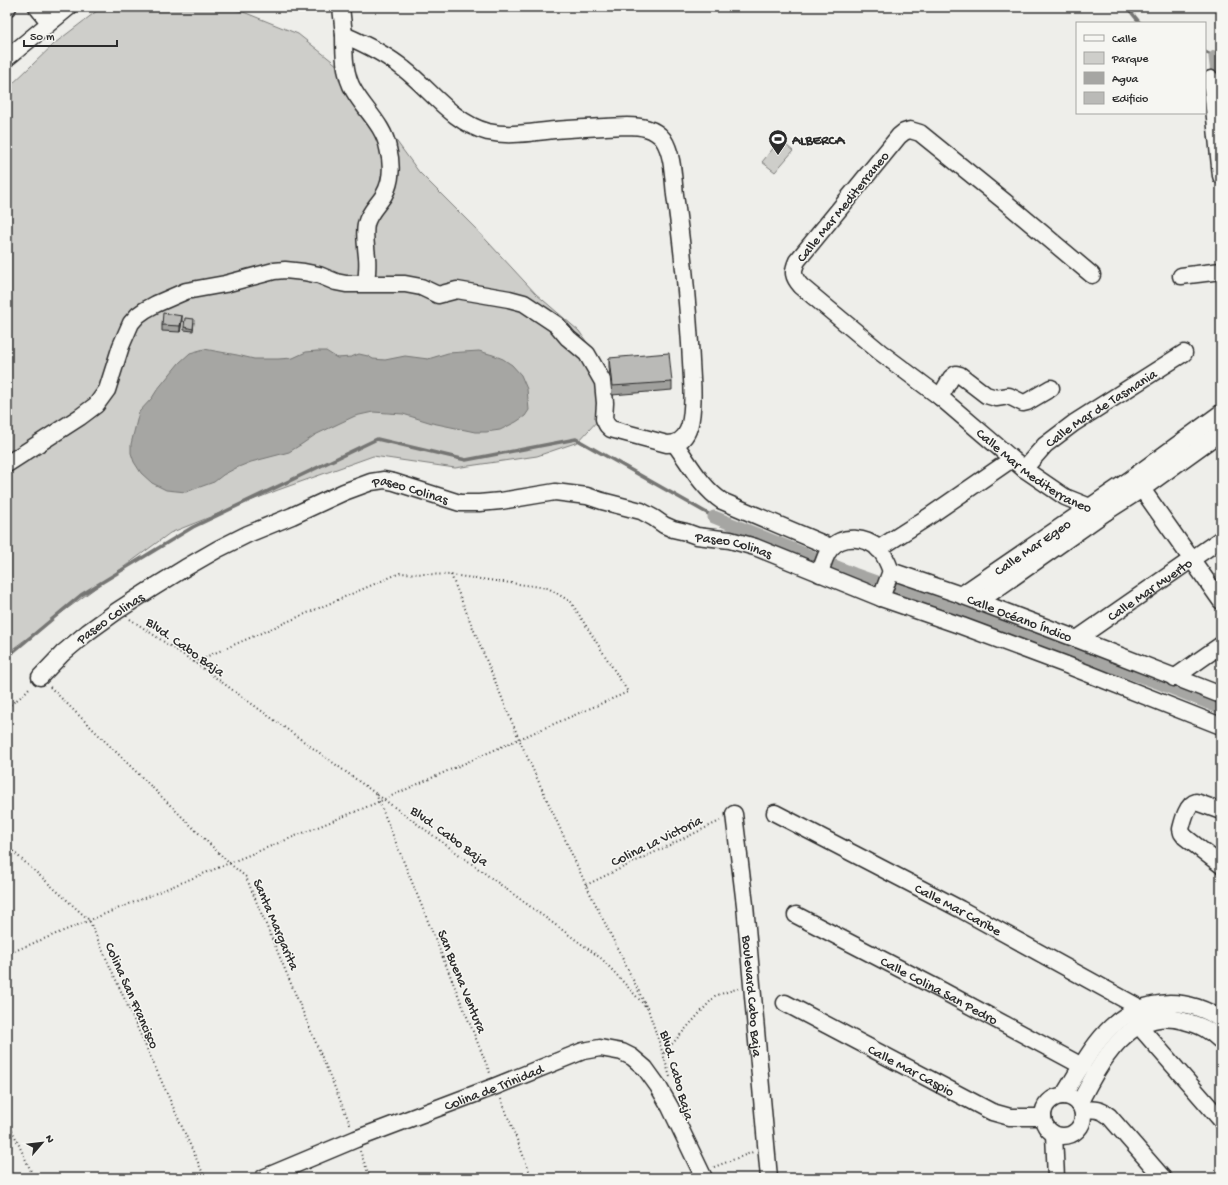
<svg xmlns="http://www.w3.org/2000/svg" width="1228" height="1185" font-family="'Gochi Hand',sans-serif">
	<style>
		.green { fill: #cececa; stroke: #7c7c7a }
		.water { fill: #a6a6a3; stroke: #757573 }
		.lines { fill: none; stroke-linecap: round; stroke-linejoin: round }
		.stream { stroke: #757573; stroke-width: 3.5 }
		.canal { stroke: #a6a6a3; stroke-width: 13 }
		.minor-casing { stroke: #2b2b2b; stroke-width: 19 }
		.path { stroke: #2b2b2b; stroke-width: 2; stroke-dasharray: 1 3; stroke-linecap: butt }
		.minor { stroke: #f6f6f2; stroke-width: 16 }
		.wall { fill: #a0a09d; stroke: #2b2b2b }
		.shaded-wall { fill: #828280; stroke: #2b2b2b }
		.building { fill: #babab7; stroke: #2b2b2b }
		.labels { text-anchor: middle; stroke-width: 3; stroke-linejoin: round; paint-order: stroke }
		.poi-label { font-size: 14px; font-weight: bold; fill: #2b2b2b; stroke: #f6f6f2; text-anchor: start }
		.street-label { font-size: 14px; fill: #2b2b2b; stroke: #f6f6f2 }
	</style>
	<rect width="100%" height="100%" fill="#eeeeea"/>
	<filter id="ink" filterUnits="userSpaceOnUse"><feTurbulence type="fractalNoise" baseFrequency=".025" numOctaves="2"/><feDisplacementMap in="SourceGraphic" scale="8" xChannelSelector="R" yChannelSelector="G"/><feConvolveMatrix kernelMatrix="1 2 1 2 8 2 1 2 1" color-interpolation-filters="sRGB"/></filter>
	<g filter="url(#ink)">
		<path class="green" d="M 102,7 L 227,7 L 246,13 L 298,34 L 332,61 L 359,84 L 389,131 L 419,172 L 476,229 L 536,294 L 579,331 L 606,370 L 608,403 L 599,419 L 578,442 L 537,456 L 455,468 L 373,456 L 278,490 L 170,533 L 7,653 L 7,89 L 55,43 Z
			M 780,140 L 793,151 L 775,172 L 762,162 Z"/>
		<path class="water" d="M 204,349 L 237,355 L 254,359 L 278,359 L 293,358 L 306,352 L 317,351 L 326,351 L 337,358 L 351,357 L 359,354 L 368,356 L 373,359 L 385,360 L 405,356 L 428,359 L 448,353 L 479,351 L 493,355 L 503,359 L 512,365 L 521,375 L 527,389 L 529,410 L 525,416 L 516,422 L 500,430 L 486,432 L 475,432 L 432,423 L 403,414 L 373,412 L 355,416 L 340,423 L 315,435 L 302,444 L 289,452 L 251,462 L 236,468 L 223,475 L 214,482 L 186,492 L 166,490 L 152,483 L 141,473 L 134,462 L 131,453 L 131,444 L 139,412 L 152,398 L 157,390 L 179,363 L 190,353 Z"/>
		<g class="lines">
			<path class="stream" d="M 1127,7 L 1140,23
				M 1205,52 L 1215,57
				M 7,657 L 81,595 L 193,527 L 377,439 L 466,460 L 576,439 L 714,517"/>
			<path class="canal" d="M 1215,57 L 1219,91
				M 714,517 L 854,574 L 1159,683 L 1221,708"/>
			<defs>
				<g id="minor">
					<path d="M 37,7 L 49,22"/>
					<path d="M 341,7 L 344,35"/>
					<path d="M 7,8 L 8,7"/>
					<path d="M 7,58 L 69,7"/>
					<path d="M 1211,79 L 1221,176"/>
					<path id="s1" d="M 1092,275 L 1004,201 L 920,133 L 910,130 L 904,132 L 899,136 L 797,261 C 792,272 793,277 801,286 L 880,352 L 940,397 L 1024,469 L 1065,497 L 1090,507 L 1106,512"/>
					<path d="M 1181,276 L 1221,271"/>
					<path d="M 940,397 L 951,378 L 956,374 L 960,375 L 986,395 L 996,398 L 1009,396 L 1023,403 L 1027,402 L 1051,388"/>
					<path d="M 675,444 C 689,463 702,488 722,501 L 831,547"/>
					<path d="M 7,464 L 80,417 L 96,405 L 107,390 L 121,346 L 131,323 L 138,315 L 145,310 L 156,304 L 186,291 L 225,284 L 274,271 L 285,270 L 304,272 L 319,275 L 336,282 L 346,284 L 405,284 L 421,287 L 438,295 L 457,290 L 509,299 L 524,303 L 557,325 L 568,338 L 587,354 L 603,382 L 605,403 L 604,419 L 607,425 L 611,429 L 667,444 C 677,444 684,440 688,430 C 693,419 693,392 692,379 C 689,318 684,256 675,195 C 673,177 673,154 663,139 C 654,128 641,126 627,126 C 603,127 579,128 555,130 C 532,132 511,137 488,132 C 452,122 432,91 404,69 C 386,54 365,44 344,35 C 344,53 344,75 354,91 C 365,110 384,126 388,148 C 392,163 392,181 384,195 C 378,205 369,212 366,224 C 364,235 366,246 367,257 C 368,266 367,275 366,284"/>
					<path id="s2" d="M 1024,469 L 1045,445 L 1074,423 L 1184,353"/>
					<path d="M 1136,482 L 1142,489 L 1221,601"/>
					<path d="M 878,549 L 928,517 L 1012,459"/>
					<path id="s3" d="M 820,574 C 822,566 825,554 831,548 C 843,534 866,537 879,549 C 885,555 888,563 891,571 L 961,595 L 1077,639 L 1221,695"/>
					<path id="s4" d="M 961,595 L 1132,478 L 1221,413"/>
					<path d="M 881,598 L 891,571"/>
					<path d="M 978,602 L 1106,512 L 1142,489 L 1221,432"/>
					<path id="s5" d="M 1077,639 L 1221,539"/>
					<path id="s6" d="M 40,677 L 63,653 L 88,632 L 117,611 L 151,589 L 185,568 L 218,549 L 248,534 L 292,516 L 344,492 L 371,482 L 384,480 L 394,482 L 460,503 L 479,503 L 501,501 L 555,492 L 587,496 L 602,501 L 641,511 L 654,518 L 664,525 L 673,529 L 686,532 L 697,536 L 730,540 L 755,547 L 881,598 L 962,626 L 1064,664 L 1221,726"/>
					<path d="M 1174,678 L 1221,645"/>
					<path d="M 1221,811 L 1196,802 C 1187,804 1183,821 1181,829 L 1182,833 L 1185,837 L 1221,865"/>
					<path id="s7" d="M 775,813 L 960,909 L 1140,1008"/>
					<path id="s8" d="M 734,814 L 745,905 L 769,1178"/>
					<path id="s9" d="M 796,915 L 941,990 L 1082,1066"/>
					<path id="s10" d="M 785,1003 L 992,1112 L 1010,1117 L 1043,1117"/>
					<path d="M 1139,1026 L 1221,1120"/>
					<circle cx="1063" cy="1116" r="20"/>
					<path d="M 1063,1096 C 1091,1052 1110,1005 1170,1003 C 1187,1003 1207,1009 1221,1020"/>
					<path d="M 1079,1104 C 1099,1064 1130,1005 1184,1021 C 1200,1025 1210,1030 1221,1041"/>
					<path d="M 1083,1110 C 1095,1109 1100,1109 1109,1116 L 1163,1178"/>
					<path d="M 1054,1134 L 1056,1178"/>
					<path id="s11" d="M 263,1178 L 356,1139 L 496,1086 L 583,1051 L 600,1048 L 622,1052 L 632,1057 L 645,1068 L 658,1086 L 670,1107 L 704,1178"/>
				</g>
			</defs>
			<use href="#minor" class="minor-casing"/>
			<path class="path" d="M 451,575 L 519,739 L 586,885 L 646,1006
				M 130,619 L 194,662 L 375,793 L 602,959 L 648,1009 L 663,1054 L 670,1077
				M 50,687 L 229,863 L 246,877 L 351,1126
				M 7,707 L 22,696 L 30,687
				M 376,794 L 490,1073
				M 7,846 L 89,920 L 205,1178
				M 586,885 L 720,821
				M 7,954 L 369,806 L 519,739 L 628,692 L 571,602 L 548,588 L 451,575 L 400,573 L 194,662
				M 664,1053 L 715,996 L 739,988
				M 501,1099 L 532,1178
				M 7,1119 L 34,1178
				M 360,1151 L 370,1178
				M 714,1167 L 753,1152"/>
			<use href="#minor" class="minor"/>
		</g>
		<path class="wall" d="M 182,321 L 180,332 L 162,331 L 162,325 Z
			M 194,322 L 193,331 L 184,330 L 184,327 Z
			M 609,358 L 672,382 L 672,390 L 612,395 L 609,367 Z"/>
		<path class="shaded-wall" d="M 182,316 L 182,321 L 180,332 L 180,326 Z"/>
		<path class="building" d="M 163,313 L 182,316 L 180,326 L 162,325 Z
			M 185,318 L 194,319 L 193,329 L 184,327 Z
			M 669,353 L 672,382 L 612,386 L 609,358 Z"/>
	</g>
	<defs>
		<symbol id="stadium-pin" viewBox="-11 -11 22 30"><path d="M0 17L-7.5 6A9.5 9.5 0 1 1 7.5 6Z" fill="#2b2b2b" stroke="#f6f6f2"/><path d="M0-5a6.5 5 0 1 0 0 10a6.5 5 0 1 0 0-10ZM-3.5-1.8h7v3.6h-7Z" fill="#fff"/></symbol>
	</defs>
	<g fill-rule="evenodd">
		<use href="#stadium-pin" x="767" y="128" width="22" height="30"/>
	</g>
	<g class="labels">
		<g class="poi-label">
			<text x="792" y="144">ALBERCA</text>
		</g>
		<g class="street-label">
			<text transform="translate(842 206) rotate(-51)" y="5">Calle Mar Mediterraneo</text>
			<text dy="5" stroke="none"><textPath href="#s2" startOffset="99">Calle Mar de Tasmania</textPath></text>
			<text dy="5" stroke="none"><textPath href="#s1" startOffset="733">Calle Mar Mediterraneo</textPath></text>
			<text dy="5" stroke="none"><textPath href="#s6" startOffset="428">Paseo Colinas</textPath></text>
			<text dy="5" stroke="none"><textPath href="#s6" startOffset="764">Paseo Colinas</textPath></text>
			<text dy="5" stroke="none"><textPath href="#s4" startOffset="86">Calle Mar Egeo</textPath></text>
			<text dy="5" stroke="none"><textPath href="#s5" startOffset="88">Calle Mar Muerto</textPath></text>
			<text dy="5" stroke="none"><textPath href="#s6" startOffset="92">Paseo Colinas</textPath></text>
			<text dy="5" stroke="none"><textPath href="#s3" startOffset="244">Calle Océano Índico</textPath></text>
			<text transform="translate(186 646) rotate(35)" y="5">Blvd. Cabo Baja</text>
			<text transform="translate(450 835) rotate(36)" y="5">Blvd. Cabo Baja</text>
			<text transform="translate(656 840) rotate(-26)" y="5">Colina La Victoria</text>
			<text dy="5" stroke="none"><textPath href="#s7" startOffset="207">Calle Mar Caribe</textPath></text>
			<text transform="translate(277 924) rotate(67)" y="5">Santa Margarita</text>
			<text transform="translate(463 981) rotate(68)" y="5">San Buena Ventura</text>
			<text dy="5" stroke="none"><textPath href="#s9" startOffset="162">Calle Colina San Pedro</textPath></text>
			<text transform="translate(133 995) rotate(66)" y="5">Colina San Francisco</text>
			<text dy="5" stroke="none"><textPath href="#s8" startOffset="183">Boulevard Cabo Baja</textPath></text>
			<text dy="5" stroke="none"><textPath href="#s10" startOffset="143">Calle Mar Caspio</textPath></text>
			<text transform="translate(678 1075) rotate(74)" y="5">Blvd. Cabo Baja</text>
			<text dy="5" stroke="none"><textPath href="#s11" startOffset="248">Colina de Trinidad</textPath></text>
		</g>
	</g>
	<rect width="1228" height="1185" fill="none" stroke="#f6f6f2" stroke-width="24"/>
	<rect x="12" y="12" width="1204" height="1161" fill="none" stroke="#2b2b2b" stroke-width="1.5" filter="url(#ink)"/>
	<rect x="1076" y="22" width="130" height="92" fill="#f6f6f2" stroke="#a5a5a2"/>
	<rect x="1084" y="35" width="20" height="6" fill="#f6f6f2" stroke="#a5a5a2"/>
	<text x="1112" y="42" font-size="12" fill="#2b2b2b">Calle</text>
	<rect x="1084" y="52" width="20" height="12" fill="#cececa" stroke="#a5a5a2"/>
	<text x="1112" y="62" font-size="12" fill="#2b2b2b">Parque</text>
	<rect x="1084" y="72" width="20" height="12" fill="#a6a6a3" stroke="#a5a5a2"/>
	<text x="1112" y="82" font-size="12" fill="#2b2b2b">Agua</text>
	<rect x="1084" y="92" width="20" height="12" fill="#babab7" stroke="#a5a5a2"/>
	<text x="1112" y="102" font-size="12" fill="#2b2b2b">Edificio</text>
	<g transform="translate(42 1143) rotate(62)" stroke="#f6f6f2" stroke-width="3" paint-order="stroke">
	<path d="M0-3L7 15L0 10L-7 15Z" fill="#2b2b2b"/>
	<text y="-6" font-size="11" font-weight="bold" text-anchor="middle" fill="#2b2b2b">N</text>
	</g>
	<path d="M24 40v6h93v-6" fill="none" stroke="#2b2b2b" stroke-width="2"/>
	<text x="30" y="40" font-size="12" fill="#2b2b2b" stroke="#f6f6f2" stroke-width="3" paint-order="stroke">50 m</text>
</svg>
